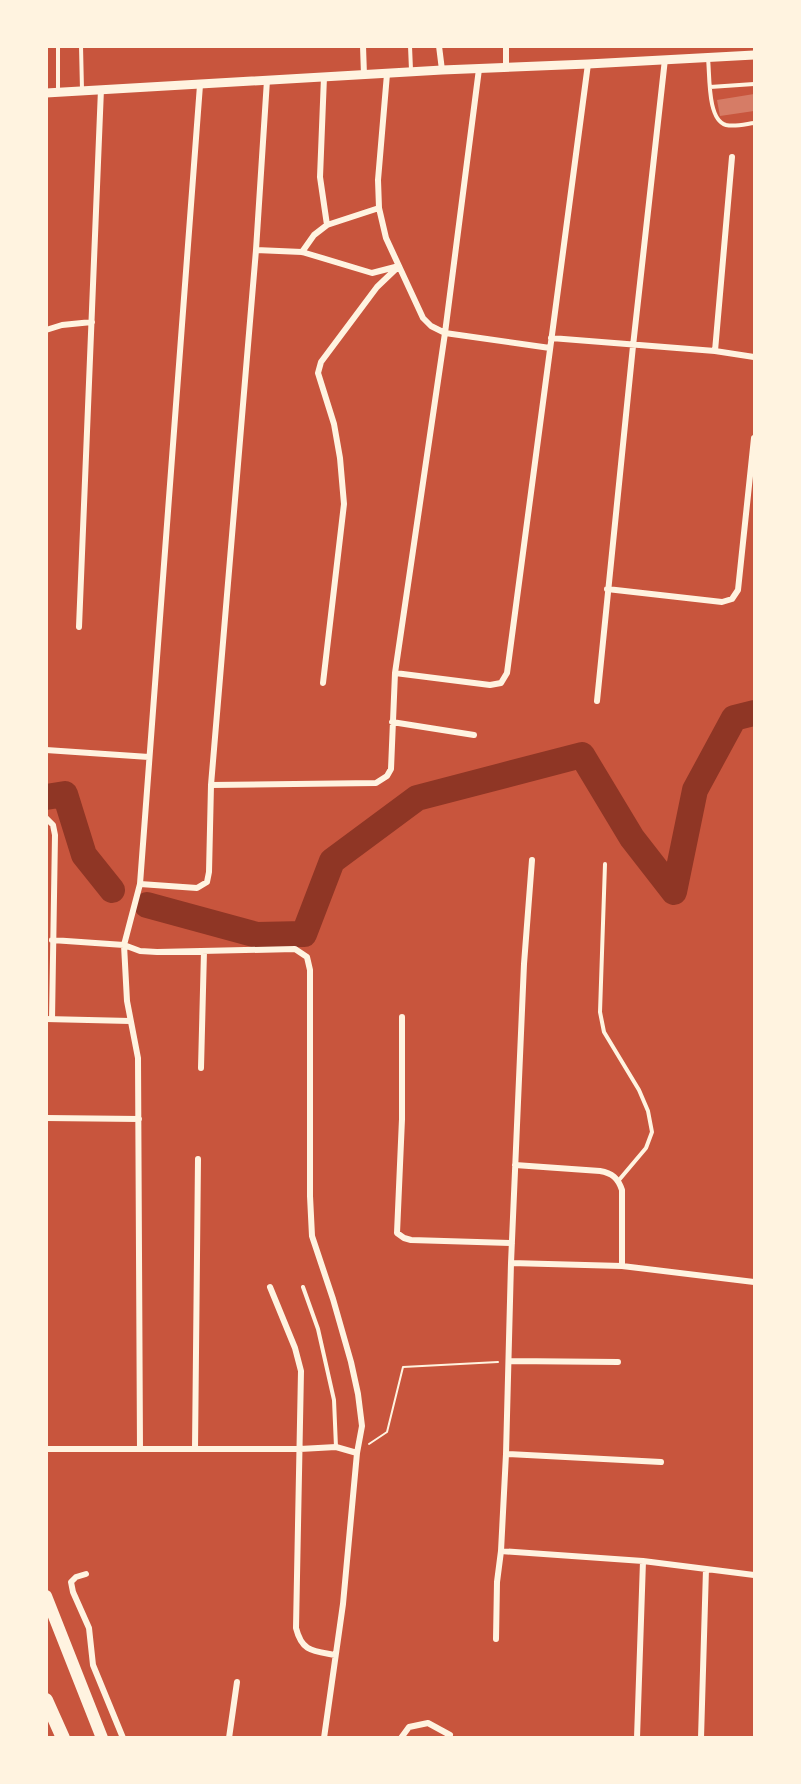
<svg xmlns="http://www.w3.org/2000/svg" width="801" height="1784" font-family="Inter,sans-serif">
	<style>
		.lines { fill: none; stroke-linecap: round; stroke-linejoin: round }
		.river { stroke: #8f3625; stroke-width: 26 }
		.building { fill: #d67c66 }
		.path { stroke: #fff3e0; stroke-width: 2 }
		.service { stroke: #fff3e0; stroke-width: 4 }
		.minor { stroke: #fff3e0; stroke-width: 6 }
		.tertiary { stroke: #fff3e0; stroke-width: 9 }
		.primary { stroke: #fff3e0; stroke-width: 12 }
		.motorway { stroke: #fff3e0; stroke-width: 14 }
	</style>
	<rect width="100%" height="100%" fill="#c8553d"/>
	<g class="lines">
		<path class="river" d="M 46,797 L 65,794 L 84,855 L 112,890
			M 147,905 L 257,935 L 304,934 L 332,861 L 417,798 L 582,755 L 632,838 L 674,892 L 695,790 L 734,718 L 754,713"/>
	</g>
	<path class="building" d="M 754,94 L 754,111 L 720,116 L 717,100 Z"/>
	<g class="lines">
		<path class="path" d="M 369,1444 L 387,1432 L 403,1367 L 498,1362"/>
		<path class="service" d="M 81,46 L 82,90
			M 410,46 L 411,70
			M 708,59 C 710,74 707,120 726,125 C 735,127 746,124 754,123
			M 710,87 L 754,84
			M 58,91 L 58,46
			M 605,864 L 600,1012 L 604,1032 L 639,1090 L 648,1111 L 652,1132 L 646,1148 L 619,1180
			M 303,1287 L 318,1329 L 334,1400 L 336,1447"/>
		<path class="minor" d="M 363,46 L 364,75
			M 439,46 L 442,70
			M 506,46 L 506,66
			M 387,74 L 378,180 L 379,208 L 386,238 L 423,318 L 431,326 L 445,333 L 550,348
			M 324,77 L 320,177 L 327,225
			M 256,250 L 302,252 L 372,273 L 399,266
			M 302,252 L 314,235 L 327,225 L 379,208
			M 46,330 L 62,325 L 92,322
			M 551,338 L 715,351 L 754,357
			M 715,351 L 732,157
			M 607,589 L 722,602 L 732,599 L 738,590 L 754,438
			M 79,627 L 101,89
			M 395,673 L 490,685 L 501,683 L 507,673 L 588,64
			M 323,683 L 344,504 L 340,458 L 334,424 L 318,373 L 321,362 L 377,287 L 399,266
			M 597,701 L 633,346 L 665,59
			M 392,722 L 474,735
			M 46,750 L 149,757
			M 211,785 L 376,783 L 387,776 L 391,769 L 395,673 L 445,333 L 479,69
			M 46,818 L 53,825 L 55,835 L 52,1019
			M 140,884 L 197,888 L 207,882 L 209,872 L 211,785 L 256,250 L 267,80
			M 52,940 L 124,945 L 140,951 L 157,952 L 295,949 L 307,957 L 310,970 L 310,1196 L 312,1236 L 333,1299 L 351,1362 L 358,1394 L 362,1426 L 357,1453 L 343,1604 L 324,1738
			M 402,1017 L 402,1119 L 397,1233 L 404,1238 L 411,1240 L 512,1243
			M 46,1019 L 130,1021
			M 201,1068 L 204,951
			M 46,1118 L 139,1119
			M 515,1165 L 600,1171 C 612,1173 618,1178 622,1190 L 622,1266
			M 511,1263 L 622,1266 L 754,1282
			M 270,1287 L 295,1348 L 301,1371 L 296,1628 C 302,1652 313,1651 335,1655
			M 509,1361 L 618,1362
			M 46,1449 L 300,1449 L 336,1447 L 357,1453
			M 140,1449 L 138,1058 L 127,1001 L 124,945 L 140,884 L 200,85
			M 195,1449 L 198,1159
			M 506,1454 L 661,1462
			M 501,1551 L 643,1561 L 754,1575
			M 86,1574 L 76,1577 L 71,1582 L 73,1592 L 89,1628 L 93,1665 L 123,1738
			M 496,1639 L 497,1582 L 501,1551 L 506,1454 L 511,1263 L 524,964 L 532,860
			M 229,1738 L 237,1682
			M 401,1738 L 409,1727 L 428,1723 L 450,1735
			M 637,1738 L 643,1561
			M 701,1738 L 706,1569"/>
		<path class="tertiary" d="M 46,93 L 442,70 L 588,64 L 754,55"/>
		<path class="primary" d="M 46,1596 L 102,1738"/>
		<path class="motorway" d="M 46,1700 L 63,1738"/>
	</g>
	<rect width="801" height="1784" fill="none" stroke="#fff3e0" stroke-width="96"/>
</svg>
